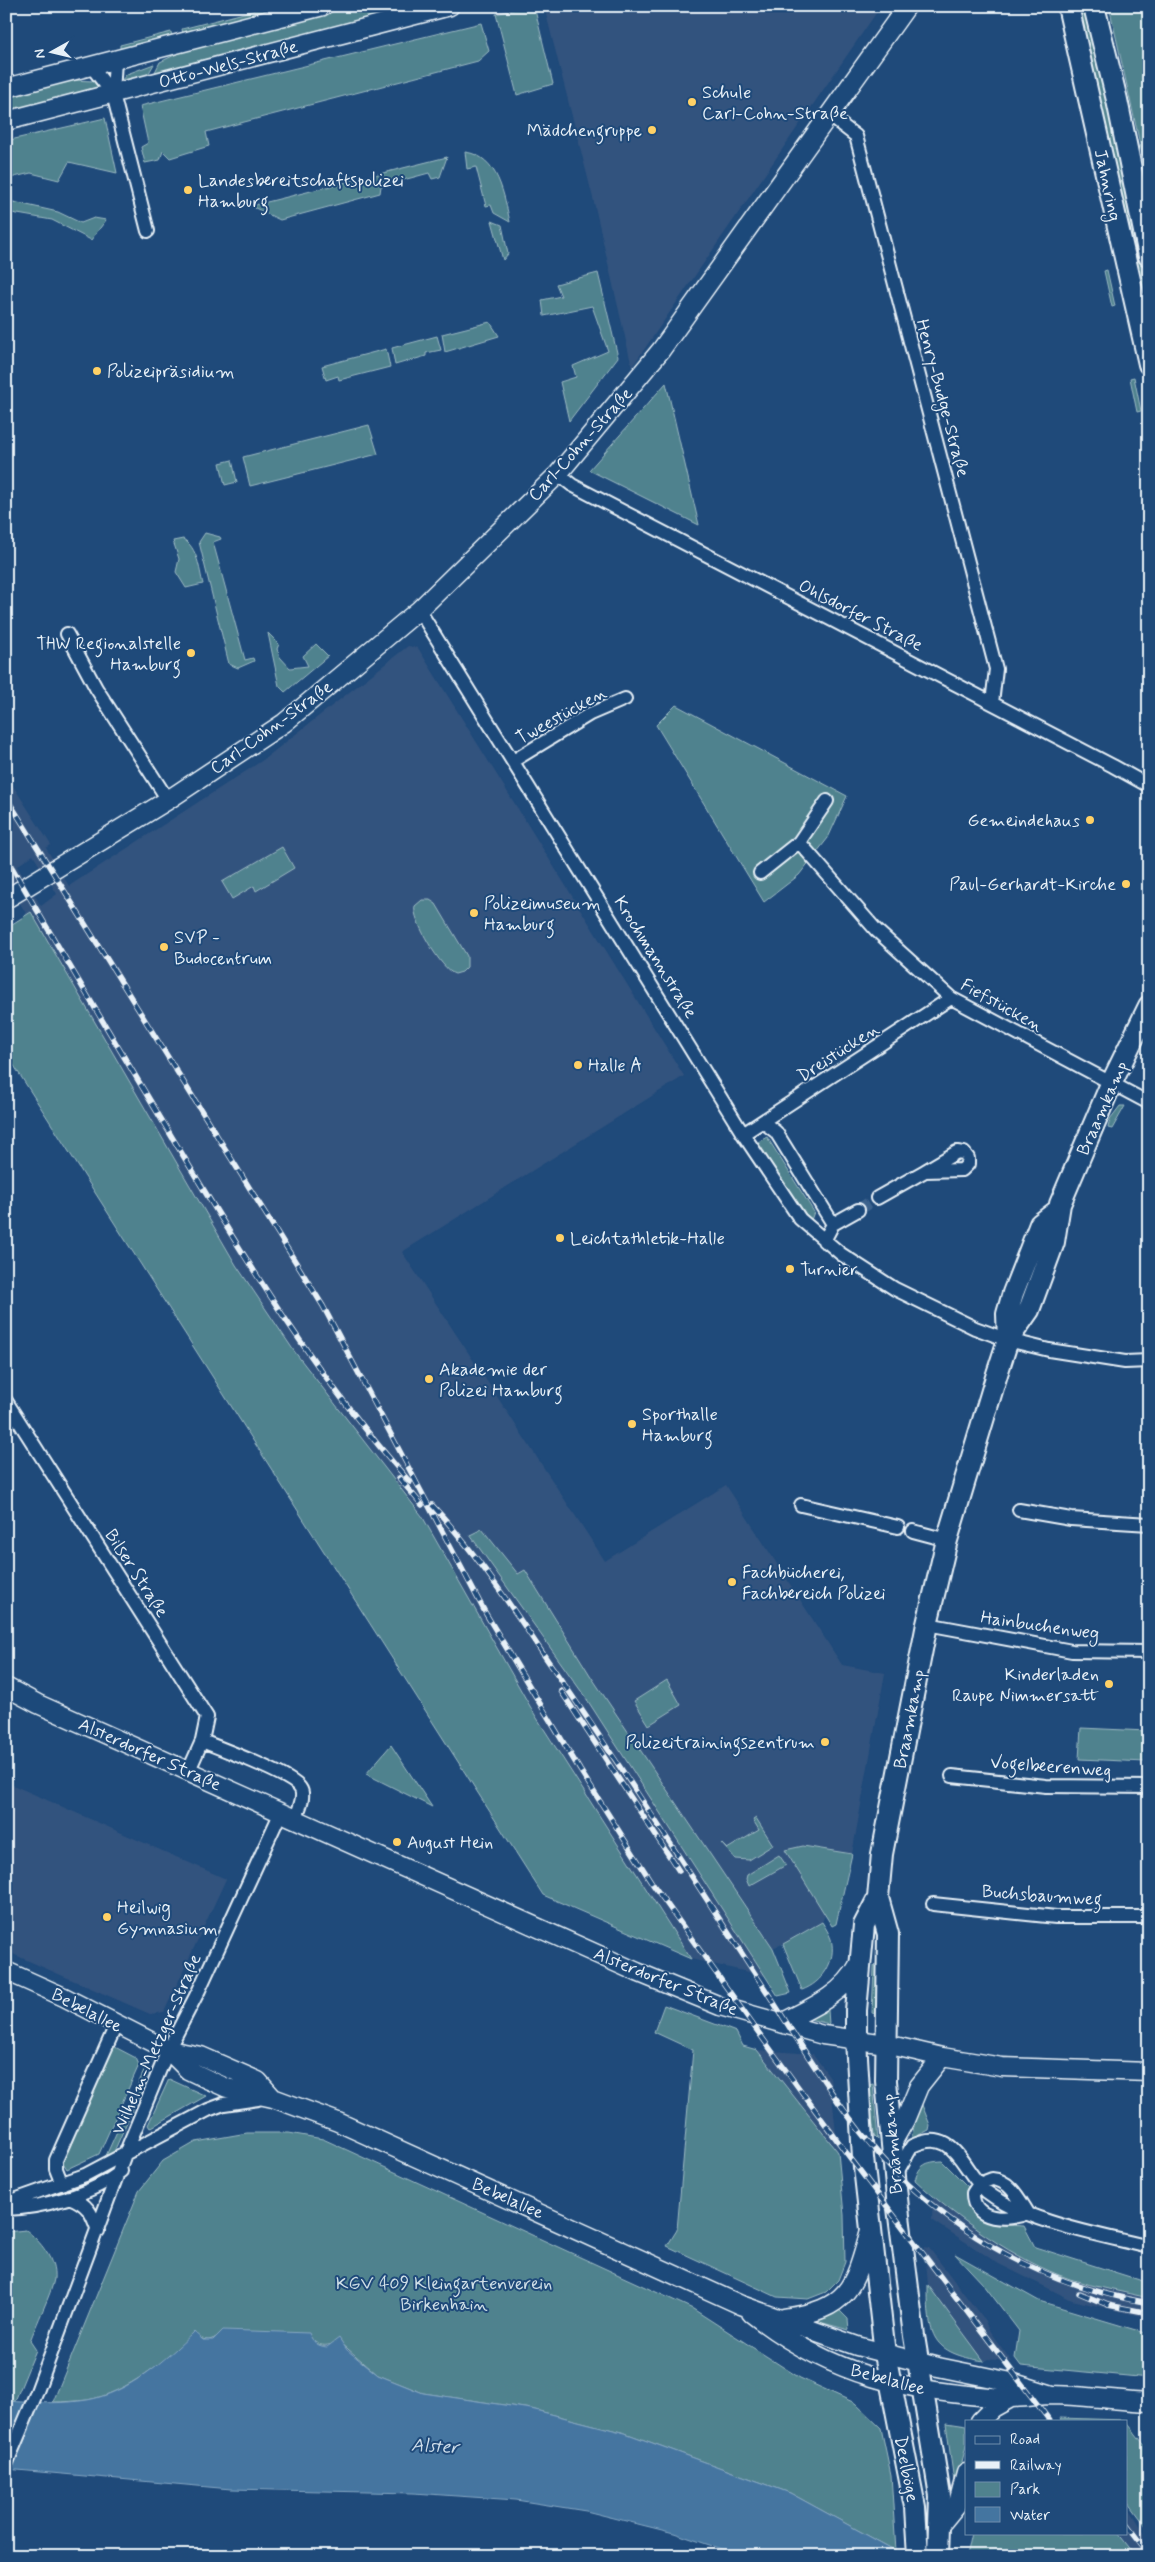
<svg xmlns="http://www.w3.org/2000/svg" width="1155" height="2562" font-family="Mynerve,sans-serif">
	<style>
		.built { fill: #33537e; fill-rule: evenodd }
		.green { fill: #50828e; stroke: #9cbac3 }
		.water { fill: #4475a0; stroke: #86a7c3 }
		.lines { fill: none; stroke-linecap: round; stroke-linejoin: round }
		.street-tunnel { stroke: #3d638d; stroke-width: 12; stroke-dasharray: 12 6; stroke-linecap: butt }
		.street-casing { stroke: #e8f1f8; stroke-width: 16 }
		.secondary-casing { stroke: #e8f1f8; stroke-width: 21 }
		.primary-casing { stroke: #e8f1f8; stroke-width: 24 }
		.street { stroke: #1f4a7a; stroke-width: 12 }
		.secondary { stroke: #1f4a7a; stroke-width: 18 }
		.primary { stroke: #1f4a7a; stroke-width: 20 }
		.rail-casing { stroke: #e8f1f8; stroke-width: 5.5 }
		.rail { stroke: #1f4a7a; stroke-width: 4; stroke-dasharray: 11; stroke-linecap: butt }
		.poi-dot { fill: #ffd166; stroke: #1f4a7a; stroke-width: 2 }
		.labels { text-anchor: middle; stroke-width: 4; stroke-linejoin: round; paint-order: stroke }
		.street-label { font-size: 18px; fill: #e8f1f8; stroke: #1f4a7a }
		.poi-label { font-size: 18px; fill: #e8f1f8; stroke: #1f4a7a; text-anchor: start }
		.park-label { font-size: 18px; fill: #d1e0e8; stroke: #1f4a7a }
		.water-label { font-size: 19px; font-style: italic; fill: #cfdeeb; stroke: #1f4a7a }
	</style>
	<rect width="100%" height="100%" fill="#1f4a7a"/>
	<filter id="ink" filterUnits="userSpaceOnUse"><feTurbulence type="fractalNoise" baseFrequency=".02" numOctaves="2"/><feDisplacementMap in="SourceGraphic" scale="10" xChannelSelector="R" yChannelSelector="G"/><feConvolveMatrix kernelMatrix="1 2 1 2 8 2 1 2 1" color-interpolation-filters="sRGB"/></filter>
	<g filter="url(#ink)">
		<path class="built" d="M 544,6 L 881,6 L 632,367 L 593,198 Z
			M 408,646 L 418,648 L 684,1076 L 402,1252 L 605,1561 L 726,1485 L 842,1665 L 885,1673 L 852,1854 L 822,1922 L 783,1944 L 752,1955 L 765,1976 L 691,1959 L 535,1715 L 422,1516 L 294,1351 L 236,1265 L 6,880 L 6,775 L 51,845 L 46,848 L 69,886 L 263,760 ZM 33,855 L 57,894 L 41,906 L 17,866 Z
			M 6,1782 L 226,1879 L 164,2012 L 150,2014 L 6,1951 Z
			M 757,2050 L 813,2054 L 830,2077 L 838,2152 Z
			M 933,2196 L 993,2241 L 1069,2279 L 1149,2298 L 1149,2318 L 1072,2300 L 999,2264 L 932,2220 Z
			M 925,2247 L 929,2248 L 985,2321 L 988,2329 L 1012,2362 L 988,2359 L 984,2361 L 928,2285 Z
			M 1126,2503 L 1149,2540 L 1149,2556 L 1136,2556 L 1119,2533 L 1126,2533 Z"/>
		<path class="green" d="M 271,6 L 288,6 L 183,34 L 182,29 Z
			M 355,6 L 426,6 L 153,76 L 160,62 L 183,51 Z
			M 528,6 L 534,6 L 553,84 L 517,95 L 496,14 Z
			M 1078,6 L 1084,6 L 1094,44 L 1149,304 L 1149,324 Z
			M 1109,6 L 1149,6 L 1149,184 Z
			M 481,23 L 489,51 L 478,61 L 206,132 L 209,146 L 170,158 L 163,151 L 160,160 L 145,163 L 141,147 L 148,143 L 140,106 Z
			M 171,32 L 172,37 L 120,50 L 120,45 Z
			M 154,64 L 146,78 L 121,85 L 120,82 L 127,74 Z
			M 72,80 L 93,81 L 101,90 L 6,115 L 6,96 Z
			M 105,118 L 117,173 L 69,162 L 59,180 L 31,173 L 6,179 L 6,141 Z
			M 465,152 C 499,156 504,196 510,222 L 494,213 L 491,205 L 486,206 L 476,167 L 467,169 Z
			M 447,157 L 440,177 L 432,179 L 429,173 L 381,186 L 380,193 L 280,220 L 251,206 Z
			M 9,201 L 58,212 L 81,223 L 94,218 L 106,220 L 91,240 L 52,220 L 6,212 Z
			M 492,221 L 502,225 L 508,254 L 503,260 Z
			M 1107,270 L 1115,306 L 1112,307 L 1104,271 Z
			M 598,273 L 618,357 L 569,421 L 560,382 L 576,377 L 573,366 L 608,351 L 592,306 L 544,316 L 542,300 L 561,296 L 556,284 Z
			M 490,322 L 499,336 L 445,352 L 442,334 Z
			M 437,336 L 441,350 L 426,353 L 426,356 L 395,365 L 392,348 Z
			M 386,349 L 390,367 L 339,380 L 338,376 L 326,380 L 322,366 Z
			M 1134,377 L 1141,411 L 1137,412 L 1130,378 Z
			M 666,383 L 699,525 L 589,470 Z
			M 369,425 L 378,454 L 250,486 L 243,457 Z
			M 232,460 L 237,482 L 225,485 L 220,463 Z
			M 205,533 L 220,537 L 221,539 L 213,542 L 245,660 L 253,658 L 254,661 L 238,668 L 229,664 L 199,542 Z
			M 183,539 C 198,548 199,569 203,584 L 186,588 L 176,572 L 179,559 L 173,541 Z
			M 268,633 L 279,644 L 277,649 L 280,657 L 290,668 L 308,666 L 303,656 L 316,644 L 328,656 L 285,692 L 279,686 Z
			M 676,705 L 847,796 L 828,838 L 799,875 L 764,902 L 656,725 Z
			M 282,847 L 294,868 L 256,891 L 254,886 L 232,899 L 222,882 Z
			M 422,900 L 430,900 L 436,904 L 467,956 L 467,967 L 462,972 L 455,974 C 442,971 411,918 415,906 Z
			M 31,912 L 236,1265 L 294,1351 L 422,1516 L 535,1715 L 691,1959 L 543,1895 L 6,1053 L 6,928 Z
			M 1120,1106 L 1125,1106 L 1112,1129 L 1108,1128 L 1110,1119 Z
			M 767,1137 L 814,1212 L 811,1220 L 795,1202 L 758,1142 Z
			M 482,1529 L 518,1574 L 525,1570 L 590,1675 L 773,1948 L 791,1993 L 778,1996 L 586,1698 L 470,1535 Z
			M 667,1680 L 681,1705 L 649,1725 L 634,1701 Z
			M 1081,1728 L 1147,1731 L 1146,1762 L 1079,1759 Z
			M 391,1745 L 432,1807 L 366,1774 Z
			M 756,1818 L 773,1845 L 749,1860 L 735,1859 L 721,1843 L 727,1849 L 759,1830 L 753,1820 Z
			M 803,1846 L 852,1854 L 836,1924 L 832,1926 L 785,1850 Z
			M 779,1855 L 786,1865 L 749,1886 L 746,1879 L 747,1875 Z
			M 822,1922 C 825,1927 829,1933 831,1939 C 837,1961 822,1983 802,1990 L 783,1944 Z
			M 874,1966 L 878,1966 L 876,2014 L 872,2013 Z
			M 664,2005 L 736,2032 L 743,2046 L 757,2050 L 838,2152 L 844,2215 L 845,2262 L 838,2280 L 826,2292 L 808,2299 L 777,2297 L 667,2246 L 677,2230 L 693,2050 L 654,2032 Z
			M 828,2010 L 829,2024 L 809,2019 Z
			M 113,2046 L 136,2058 L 139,2065 L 99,2154 L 67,2169 L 62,2161 Z
			M 145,2069 L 149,2071 L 148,2074 L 113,2154 L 105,2158 Z
			M 169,2079 L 206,2096 L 150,2128 L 148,2125 Z
			M 873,2084 L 878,2140 L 874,2136 L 869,2085 Z
			M 920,2100 L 930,2125 L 929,2130 L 911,2139 Z
			M 247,2133 L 289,2133 L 323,2139 L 693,2309 L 800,2378 L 855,2403 L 881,2428 L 891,2475 L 896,2551 L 790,2493 L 625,2433 L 531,2409 L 423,2393 L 378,2375 L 341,2343 C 328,2344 323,2349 312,2340 L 219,2335 C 211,2341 206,2342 197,2336 C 164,2359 128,2393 87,2400 C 76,2401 64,2402 53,2402 L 139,2191 L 163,2161 L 196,2142 Z
			M 942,2161 L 968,2187 C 968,2192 966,2201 968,2206 C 976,2226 1007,2225 1024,2226 L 1035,2247 L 1149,2283 L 1149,2298 C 1123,2292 1095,2287 1070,2279 C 1017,2261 956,2218 915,2180 C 920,2164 926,2162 942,2161 Z
			M 26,2230 C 40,2241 56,2260 54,2279 C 52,2292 35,2327 30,2341 L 36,2350 L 15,2401 L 6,2401 L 6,2232 Z
			M 955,2254 L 1039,2301 L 1149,2334 L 1149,2378 L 1021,2366 L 1015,2358 L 1019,2331 L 984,2285 Z
			M 928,2285 L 984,2361 C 931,2353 928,2336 928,2285 Z
			M 838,2309 L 848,2319 L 849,2330 L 816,2321 Z
			M 1060,2418 L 1125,2420 L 1126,2421 L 1062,2421 Z
			M 1126,2421 L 1149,2451 L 1149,2530 L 1126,2499 Z
			M 946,2423 L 966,2426 L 966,2446 L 955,2489 Z
			M 971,2533 L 1118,2533 L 1136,2556 L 966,2556 Z"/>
		<path class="water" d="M 223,2330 L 309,2333 C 313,2343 318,2346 327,2347 L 339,2338 L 347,2350 L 378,2375 L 423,2393 L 531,2409 L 625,2433 L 790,2493 L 905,2556 L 742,2556 L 674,2533 L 586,2511 L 516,2500 L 413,2493 L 231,2489 L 6,2469 L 6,2401 C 33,2403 61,2404 87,2400 C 129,2393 165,2360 194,2332 L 203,2340 L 213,2340 Z"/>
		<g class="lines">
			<path class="street-tunnel" d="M 858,1210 L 877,1198"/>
			<defs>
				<path id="street" d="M 115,60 L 113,94 L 148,231
					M 91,66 L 113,94
					M 830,116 L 856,136 L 996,669 L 992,703
					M 558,474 L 572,485 L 1113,766 L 1149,786
					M 419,610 L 743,1134 L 800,1219 L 841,1254 L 895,1289 L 975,1328 L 1008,1340 L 1049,1350 L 1125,1362 L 1149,1361
					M 67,634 L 96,688 L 168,800
					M 513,761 L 590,714 L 625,699
					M 799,842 L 876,930 L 951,998 L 1149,1103
					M 760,873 L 799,842 L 827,801
					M 763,1122 L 776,1132 L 833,1224
					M 743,1134 L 951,998
					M 877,1198 L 925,1171 L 962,1170 L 968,1164 L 968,1158 L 964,1153 L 957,1152 L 925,1171
					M 824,1241 L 833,1224 L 858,1210
					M 6,1401 L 207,1717 L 202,1741 L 189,1770
					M 801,1505 L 898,1527
					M 1019,1510 L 1071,1519 L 1149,1524
					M 913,1531 L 947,1540
					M 927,1624 L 1072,1651 L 1149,1652
					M 202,1741 C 220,1748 292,1775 300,1788 C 306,1796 298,1810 296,1818
					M 952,1776 L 1046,1786 L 1149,1787
					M 933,1904 L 1056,1917 L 1149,1917
					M 896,2174 L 912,2146 C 956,2125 961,2171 987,2192 C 1026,2222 1101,2235 1149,2247
					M 992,2179 C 1010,2180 1019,2199 1028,2213 C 1009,2221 972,2222 973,2193 L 979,2184 Z
					M 62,2184 L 56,2169 L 56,2160 L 116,2025
					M 69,2197 C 88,2204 92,2213 98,2231
					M 6,2203 L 85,2175 L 208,2110 L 224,2104 L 258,2099
					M 6,2209 C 41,2208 94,2194 121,2171
					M 6,2465 L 36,2394 L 125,2154 L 168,2050 L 199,1990 L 281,1812"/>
				<path id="secondary" d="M 6,88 L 323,6
					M 6,121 L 450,6
					M 6,899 L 168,800 L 284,723 L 419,610 L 558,474 L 661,350 L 907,6
					M 6,1687 L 38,1704 L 637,1972 L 720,2006 L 823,2035 L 886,2044 L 942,2057 L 1002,2067 L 1149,2072
					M 6,1971 L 64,1997 L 168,2050 L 201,2056 L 258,2081 L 273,2098
					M 781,2023 C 811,2008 843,1995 859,1964
					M 168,2050 L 188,2070 L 209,2080 L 227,2088 L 273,2098 L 338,2122 L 741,2305 L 857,2346 L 938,2367 L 1011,2382 L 1053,2395
					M 892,2143 L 905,2120 L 919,2086 L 942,2057
					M 751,2313 C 831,2376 910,2393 1009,2398 C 1024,2398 1039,2395 1054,2395 C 1086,2396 1117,2400 1149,2402
					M 784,2318 C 849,2309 854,2288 870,2230
					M 980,2421 L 993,2408 L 1011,2398
					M 940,2525 L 958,2503 L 966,2473"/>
				<path id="primary" d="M 1068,6 L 1149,364
					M 1094,6 L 1117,100 L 1149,256
					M 1008,1340 L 1007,1314 L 1013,1293 L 1040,1224 L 1057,1211
					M 878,1898 L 864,1925 L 856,2010 L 856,2040 L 863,2158 L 885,2354 L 915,2507 L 918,2556
					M 938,2556 L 940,2496 L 914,2336 L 898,2208 L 886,2081 L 888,1934 L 878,1898 L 882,1854 L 927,1624 L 947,1540 L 997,1374 L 1008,1340 L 1029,1310 L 1054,1242 L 1060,1204 L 1111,1084 L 1149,1006"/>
			</defs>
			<use href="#street" class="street-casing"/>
			<use href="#secondary" class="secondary-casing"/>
			<use href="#primary" class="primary-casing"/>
			<use href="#street" class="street"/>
			<use href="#secondary" class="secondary"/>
			<use href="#primary" class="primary"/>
			<defs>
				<path id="rail" d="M 6,797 L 323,1306 L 486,1614 L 580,1770 L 654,1886 L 771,2050 L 845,2151 L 1050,2421
					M 6,857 C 62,954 120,1050 178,1147 C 248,1264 319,1380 410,1482
					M 399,1478 L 422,1505
					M 432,1505 C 476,1552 512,1608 548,1661 C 623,1768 693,1879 765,1989 C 809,2056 849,2130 909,2185 C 976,2247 1059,2288 1149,2303
					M 561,1691 L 679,1871
					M 1079,2293 L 1108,2305 L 1149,2313
					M 1126,2524 L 1149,2554"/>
			</defs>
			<use href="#rail" class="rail-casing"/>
			<use href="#rail" class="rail"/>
		</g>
	</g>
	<g class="poi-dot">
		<circle cx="692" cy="102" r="5"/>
		<circle cx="652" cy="130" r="5"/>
		<circle cx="188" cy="190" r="5"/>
		<circle cx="97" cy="371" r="5"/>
		<circle cx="191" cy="653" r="5"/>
		<circle cx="1090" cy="820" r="5"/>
		<circle cx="1126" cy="884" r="5"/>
		<circle cx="474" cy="913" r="5"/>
		<circle cx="164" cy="947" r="5"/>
		<circle cx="578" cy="1065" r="5"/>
		<circle cx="560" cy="1238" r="5"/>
		<circle cx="790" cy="1269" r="5"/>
		<circle cx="429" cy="1379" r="5"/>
		<circle cx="632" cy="1424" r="5"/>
		<circle cx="732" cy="1582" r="5"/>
		<circle cx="1109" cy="1684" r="5"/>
		<circle cx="825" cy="1742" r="5"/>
		<circle cx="397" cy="1842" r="5"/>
		<circle cx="107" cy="1917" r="5"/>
	</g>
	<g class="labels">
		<g class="street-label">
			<text transform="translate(228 64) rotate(-15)" y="6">Otto-Wels-Straße</text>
			<text transform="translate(1108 185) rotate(78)" y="6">Jahnring</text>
			<text transform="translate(943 398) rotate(75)" y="6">Henry-Budge-Straße</text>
			<text transform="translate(580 444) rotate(-48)" y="6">Carl-Cohn-Straße</text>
			<text transform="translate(861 615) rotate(27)" y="6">Ohlsdorfer Straße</text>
			<text transform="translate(561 715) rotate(-29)" y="6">Tweestücken</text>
			<text transform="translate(271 727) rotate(-36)" y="6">Carl-Cohn-Straße</text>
			<text transform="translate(656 957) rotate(58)" y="6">Krochmannstraße</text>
			<text transform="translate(1002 1005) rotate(29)" y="6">Fiefstücken</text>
			<text transform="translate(838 1052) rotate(-33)" y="6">Dreistücken</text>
			<text transform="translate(1102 1108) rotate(-66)" y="6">Braamkamp</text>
			<text transform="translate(137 1573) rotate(57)" y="6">Bilser Straße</text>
			<text transform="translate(1040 1625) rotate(8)" y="6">Hainbuchenweg</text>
			<text transform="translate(909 1719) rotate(-79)" y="6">Braamkamp</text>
			<text transform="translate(150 1754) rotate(24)" y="6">Alsterdorfer Straße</text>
			<text transform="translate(1051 1766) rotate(4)" y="6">Vogelbeerenweg</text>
			<text transform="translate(1042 1895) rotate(4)" y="6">Buchsbaumweg</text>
			<text transform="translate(666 1981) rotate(22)" y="6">Alsterdorfer Straße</text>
			<text transform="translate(87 2010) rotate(27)" y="6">Bebelallee</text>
			<text transform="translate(156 2044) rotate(-66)" y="6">Wilhelm-Metzger-Straße</text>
			<text transform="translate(892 2144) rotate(-95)" y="6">Braamkamp</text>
			<text transform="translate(508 2198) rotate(24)" y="6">Bebelallee</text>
			<text transform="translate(888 2379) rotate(15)" y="6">Bebelallee</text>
			<text transform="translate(907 2469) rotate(79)" y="6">Deelböge</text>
		</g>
		<g class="poi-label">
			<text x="702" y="98">Schule<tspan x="702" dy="21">Carl-Cohn-Straße</tspan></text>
			<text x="642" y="136" text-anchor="end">Mädchengruppe</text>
			<text x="198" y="186">Landesbereitschaftspolizei<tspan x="198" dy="21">Hamburg</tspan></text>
			<text x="107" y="377">Polizeipräsidium</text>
			<text x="181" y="649" text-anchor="end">THW Regionalstelle<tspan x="181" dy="21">Hamburg</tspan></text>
			<text x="1080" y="826" text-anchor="end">Gemeindehaus</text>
			<text x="1116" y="890" text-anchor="end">Paul-Gerhardt-Kirche</text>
			<text x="484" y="909">Polizeimuseum<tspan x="484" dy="21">Hamburg</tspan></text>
			<text x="174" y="943">SVP -<tspan x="174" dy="21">Budocentrum</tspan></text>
			<text x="588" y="1071">Halle A</text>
			<text x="570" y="1244">Leichtathletik-Halle</text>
			<text x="800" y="1275">Turnier</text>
			<text x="439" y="1375">Akademie der<tspan x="439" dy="21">Polizei Hamburg</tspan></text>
			<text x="642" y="1420">Sporthalle<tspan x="642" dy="21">Hamburg</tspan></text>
			<text x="742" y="1578">Fachbücherei,<tspan x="742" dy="21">Fachbereich Polizei</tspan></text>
			<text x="1099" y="1680" text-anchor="end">Kinderladen<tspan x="1099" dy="21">Raupe Nimmersatt</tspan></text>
			<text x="815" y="1748" text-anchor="end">Polizeitrainingszentrum</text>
			<text x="407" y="1848">August Hein</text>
			<text x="117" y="1913">Heilwig<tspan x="117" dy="21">Gymnasium</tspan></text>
		</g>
		<g class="park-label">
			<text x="444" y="2289">KGV 409 Kleingartenverein<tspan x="444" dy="21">Birkenhain</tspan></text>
		</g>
		<g class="water-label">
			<text transform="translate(435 2445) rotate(3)" y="7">Alster</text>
		</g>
	</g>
	<rect width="1155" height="2562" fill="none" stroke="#1f4a7a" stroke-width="25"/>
	<rect x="12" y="12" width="1130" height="2537" fill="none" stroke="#e8f1f8" stroke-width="2" filter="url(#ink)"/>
	<rect x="965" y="2420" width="162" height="115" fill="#1f4a7a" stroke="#6f8dac"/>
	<rect x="975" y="2436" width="25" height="8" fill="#1f4a7a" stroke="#6f8dac"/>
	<text x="1010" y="2444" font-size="15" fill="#e8f1f8">Road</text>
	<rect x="975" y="2461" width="25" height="8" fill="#e8f1f8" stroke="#6f8dac"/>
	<text x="1010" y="2470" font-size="15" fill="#e8f1f8">Railway</text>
	<rect x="975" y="2482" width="25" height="15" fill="#50828e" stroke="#6f8dac"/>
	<text x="1010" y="2494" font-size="15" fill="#e8f1f8">Park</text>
	<rect x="975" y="2507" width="25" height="15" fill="#4475a0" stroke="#6f8dac"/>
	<text x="1010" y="2520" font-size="15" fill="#e8f1f8">Water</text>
	<g transform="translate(52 52) rotate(262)" stroke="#1f4a7a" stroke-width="4" paint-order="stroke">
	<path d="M0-4L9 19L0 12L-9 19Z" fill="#e8f1f8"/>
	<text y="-8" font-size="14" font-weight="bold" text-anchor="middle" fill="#e8f1f8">N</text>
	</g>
</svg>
